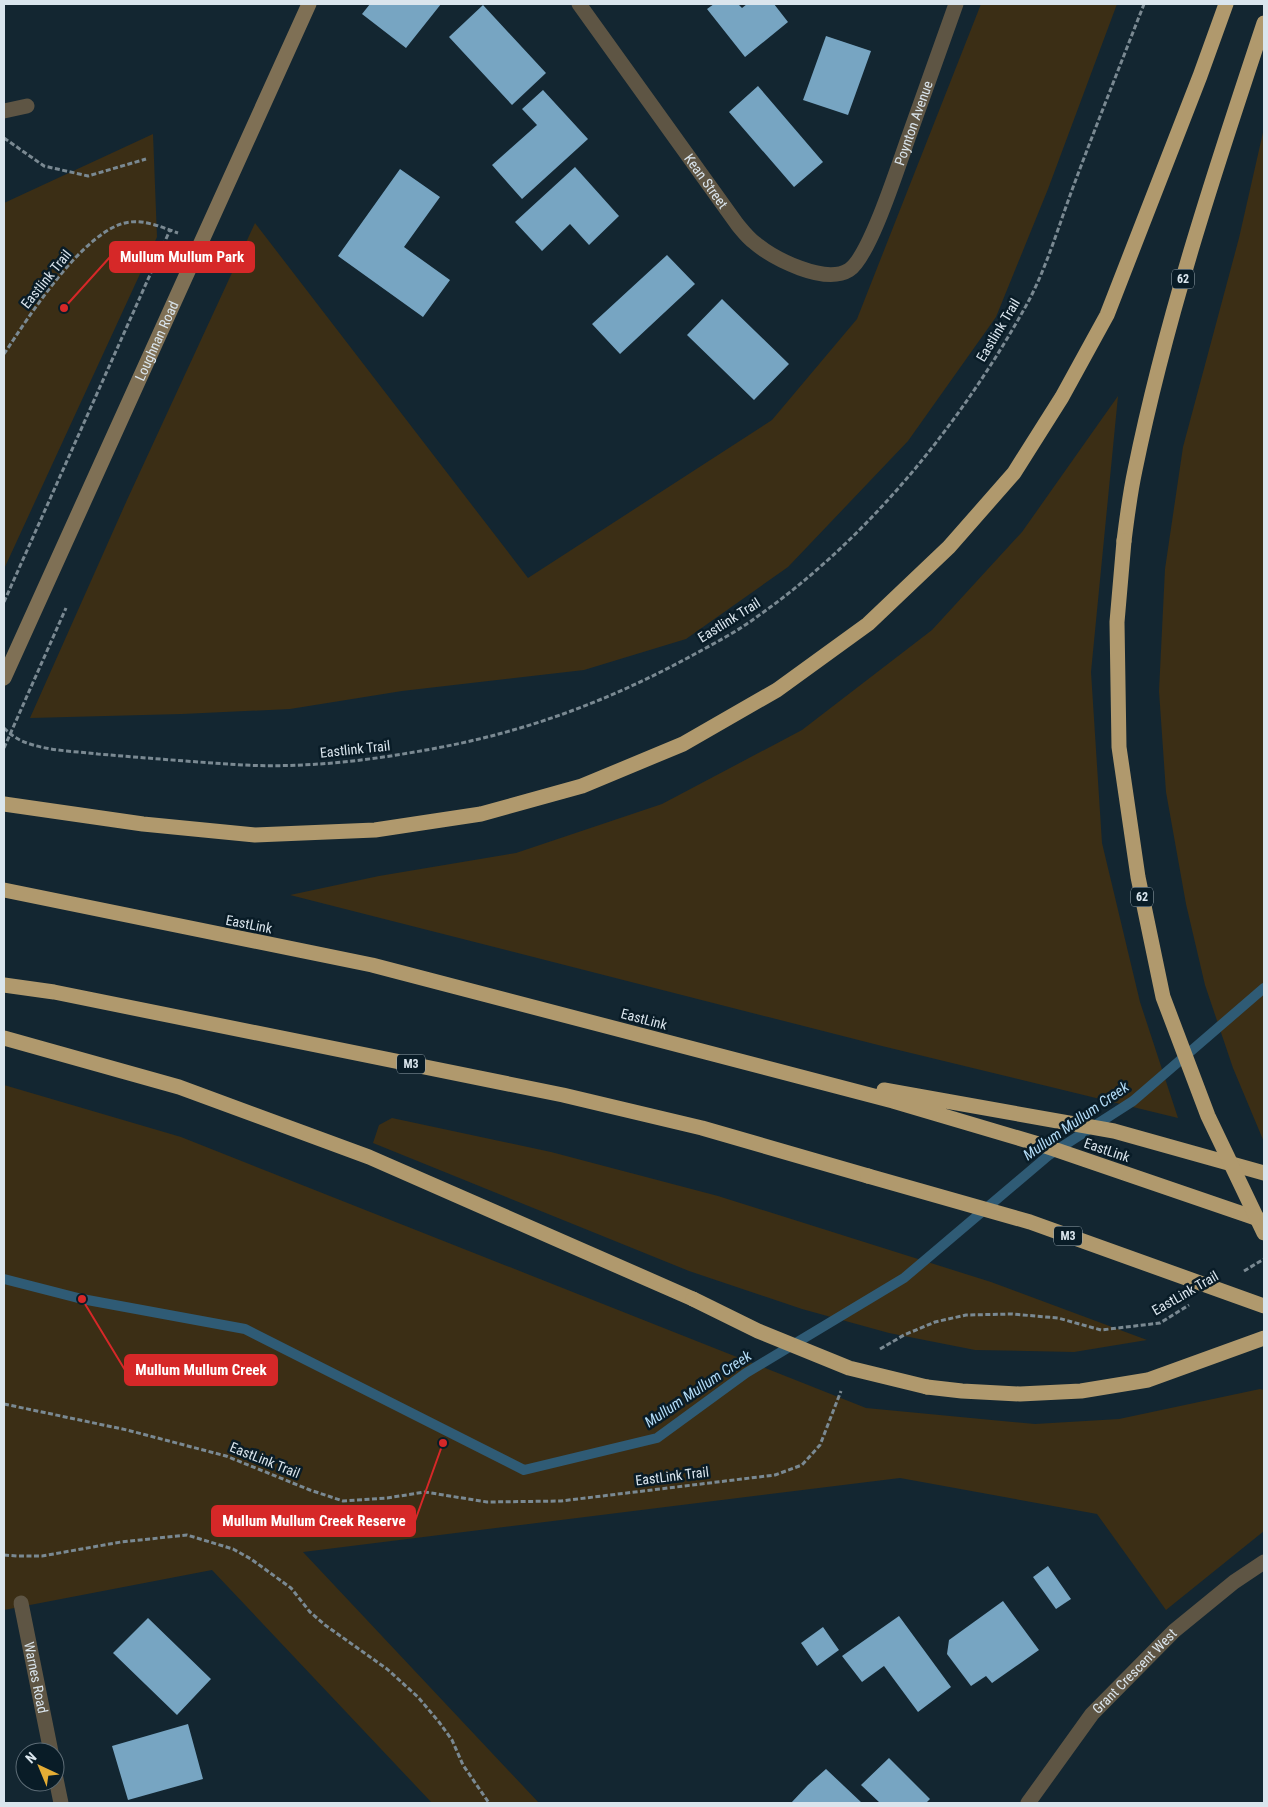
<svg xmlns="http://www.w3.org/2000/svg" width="1268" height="1807" font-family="'Roboto Condensed',sans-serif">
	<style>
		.green { fill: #3b2e15 }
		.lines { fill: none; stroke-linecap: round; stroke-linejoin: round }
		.stream { stroke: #2f5b75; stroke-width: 10 }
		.building { fill: #77a5c2 }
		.path { stroke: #7a8992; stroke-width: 3; stroke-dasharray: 5 2.5; stroke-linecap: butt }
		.street { stroke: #5e5544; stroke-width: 15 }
		.secondary { stroke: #7f7055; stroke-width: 15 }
		.highway { stroke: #b0996d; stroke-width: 15 }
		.path-bridge { stroke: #7a8992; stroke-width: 3; stroke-dasharray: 5 2.5; stroke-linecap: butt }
		.highway-bridge { stroke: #b0996d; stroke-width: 15 }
		.labels { text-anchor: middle; stroke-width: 5; stroke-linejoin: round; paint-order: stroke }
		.shield { fill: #091c27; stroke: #9ba9b2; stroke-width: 1 }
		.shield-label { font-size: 12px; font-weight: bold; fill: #dae5ed }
		.street-label { font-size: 14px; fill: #dae5ed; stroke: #091c27 }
		.water-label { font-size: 15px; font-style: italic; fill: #b3dcf7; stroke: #091c27 }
		.leader { fill: none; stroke: #d62828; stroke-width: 2 }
		.callout-dot { fill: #d62828; stroke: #091c27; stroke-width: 2 }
		.callout { fill: #d62828; stroke: #d62828; stroke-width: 2 }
		.callout-label { font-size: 15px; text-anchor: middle; font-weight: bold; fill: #fff }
	</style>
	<rect width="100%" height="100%" fill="#132631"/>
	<path class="green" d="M 981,4 L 1117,4 L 1048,189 L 996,317 L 908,441 L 788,567 L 686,639 L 584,670 L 402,691 L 290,709 L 182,714 L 30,718 L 127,500 L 255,223 L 528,578 L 772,420 L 857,319 Z
		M 1264,128 L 1264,1142 L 1233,1068 L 1205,985 L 1186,904 L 1166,792 L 1159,691 L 1165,569 L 1183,447 L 1239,238 Z
		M 153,134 L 157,237 L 4,569 L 4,203 Z
		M 1118,396 L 1091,672 L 1102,843 L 1140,1002 L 1178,1118 L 882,1046 L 290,895 L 379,876 L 516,853 L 662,804 L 802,730 L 932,630 L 1022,532 Z
		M 4,1085 L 181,1137 L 866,1408 L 1035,1424 L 1119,1419 L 1260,1389 L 1264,1390 L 1264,1531 L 1166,1610 L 1097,1514 L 900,1478 L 303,1552 L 539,1803 L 432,1803 L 212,1570 L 4,1610 Z
		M 392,1118 L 551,1152 L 718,1196 L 991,1282 L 1147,1340 L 1074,1352 L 975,1350 L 889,1333 L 802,1309 L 689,1271 L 373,1143 L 379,1125 Z"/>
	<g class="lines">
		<path class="stream" d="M 4,1279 L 82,1299 L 245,1329 L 524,1470 L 657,1438 L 746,1373 L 904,1278 L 1049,1155 L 1133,1101 L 1264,988"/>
	</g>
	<path class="building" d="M 370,4 L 441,4 L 406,48 L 362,14 Z
		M 714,4 L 738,4 L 742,8 L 747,4 L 774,4 L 788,22 L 745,57 L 707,9 Z
		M 483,5 L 546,73 L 512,105 L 449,37 Z
		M 826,36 L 871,51 L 848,115 L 803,100 Z
		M 758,86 L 823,162 L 794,187 L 729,112 Z
		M 543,90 L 588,139 L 522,199 L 492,165 L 537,125 L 522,109 Z
		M 575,167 L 619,216 L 589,245 L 570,224 L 542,251 L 515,222 Z
		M 400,169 L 440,197 L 404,247 L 450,280 L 423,317 L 338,256 Z
		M 667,255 L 695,284 L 620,354 L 592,324 Z
		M 722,299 L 789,364 L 754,400 L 687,335 Z
		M 1048,1566 L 1071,1599 L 1056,1609 L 1033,1577 Z
		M 1003,1601 L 1039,1650 L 992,1683 L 986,1676 L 971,1686 L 947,1654 L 949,1640 Z
		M 899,1616 L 951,1687 L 918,1712 L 884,1666 L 862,1682 L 842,1656 Z
		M 148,1618 L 211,1679 L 177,1715 L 113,1653 Z
		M 823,1627 L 839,1650 L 817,1666 L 801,1643 Z
		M 188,1724 L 203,1779 L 128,1800 L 112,1746 Z
		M 889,1758 L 930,1799 L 926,1803 L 880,1803 L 861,1785 Z
		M 826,1769 L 862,1803 L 791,1803 L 808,1785 Z"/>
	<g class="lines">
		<path class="path" d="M 4,138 L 44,166 L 88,176 L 146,159
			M 4,354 C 28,318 85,227 130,222 C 146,220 164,228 178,233
			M 4,602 L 170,230
			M 4,728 C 9,733 15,738 22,741 C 45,751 73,751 98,754 C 146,758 195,762 243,765 C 305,768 366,761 426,750 C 523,733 607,702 693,655 C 715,643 738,631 758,616 C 869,538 962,422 1027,304 C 1046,269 1058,228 1072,190 C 1095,128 1120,66 1144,4
			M 1244,1271 L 1264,1259
			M 880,1349 L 904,1335 L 935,1322 L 966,1315 L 1012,1314 L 1058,1318 L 1101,1330 L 1160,1323 L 1189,1305
			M 4,1404 L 127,1430 L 226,1456 L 310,1490 L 343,1501 L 387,1498 L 425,1492 L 487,1502 L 561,1501 L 775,1475 L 802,1465 L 820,1445 L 841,1391
			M 4,1555 L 17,1556 L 42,1556 L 121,1542 L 187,1535 L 233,1549 L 251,1559 L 291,1588 L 310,1612 L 325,1625 L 387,1669 L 418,1697 L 439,1722 L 452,1740 L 463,1765 L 489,1803"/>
		<g class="street">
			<path id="s1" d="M 579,4 L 737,224 C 742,230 748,238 755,243 C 774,259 825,285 849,270 C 870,257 900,160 910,133 C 925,90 941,47 956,4"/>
			<path d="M 4,111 L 27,106"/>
			<path id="s2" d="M 21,1603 L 51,1752"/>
			<path d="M 55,1774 L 61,1803"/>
			<path id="s3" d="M 1028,1803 L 1092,1714 L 1174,1631 L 1234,1582 L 1264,1562"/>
		</g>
		<path class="secondary" id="s4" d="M 4,678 L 309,4"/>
		<path class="highway" d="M 1124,541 C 1127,517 1130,493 1135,470 C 1166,318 1215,170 1264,23
			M 4,804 L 143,824 L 255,835 L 375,830 L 481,814 L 582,786 L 683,744 L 777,690 L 868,624 L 949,547 L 1014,473 L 1062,397 L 1107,315 L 1200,76 L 1226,4
			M 4,890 L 372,965 L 893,1101 L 1045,1146 L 1264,1221
			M 4,985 L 54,992 L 563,1095 L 702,1128 L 868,1176
			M 4,1038 L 179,1087 L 369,1157 L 693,1299
			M 884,1090 L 1114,1131 L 1264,1173
			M 927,1387 L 962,1391 L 1020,1394 L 1081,1391 L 1148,1380 L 1264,1338"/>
		<path class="path-bridge" d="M 4,748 L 66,608"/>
		<path class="highway-bridge" d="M 1124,541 L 1117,622 L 1119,747 L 1138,877 L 1163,997 L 1208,1116 L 1264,1233
			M 868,1176 L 1030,1222 L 1264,1306
			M 693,1299 L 758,1331 L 849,1368 L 927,1387"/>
	</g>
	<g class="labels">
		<g class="shield">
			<rect x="1172" y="269.5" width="22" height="19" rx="4"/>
			<rect x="1131" y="887.5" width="22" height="19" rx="4"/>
			<rect x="397" y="1054.5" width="28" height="19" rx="4"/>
			<rect x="1054" y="1226.5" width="28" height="19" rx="4"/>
		</g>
		<g class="shield-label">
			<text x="1183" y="283">62</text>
			<text x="1142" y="901">62</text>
			<text x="411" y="1068">M3</text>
			<text x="1068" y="1240">M3</text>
		</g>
		<g class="street-label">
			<text dy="5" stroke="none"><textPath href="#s1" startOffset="561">Poynton Avenue</textPath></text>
			<text dy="5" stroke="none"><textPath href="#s1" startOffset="218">Kean Street</textPath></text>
			<text transform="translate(46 279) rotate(-51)" y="5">Eastlink Trail</text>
			<text transform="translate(998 330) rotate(-59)" y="5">Eastlink Trail</text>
			<text dy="5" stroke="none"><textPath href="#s4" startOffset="370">Loughnan Road</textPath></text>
			<text transform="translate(729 620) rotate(-32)" y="5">Eastlink Trail</text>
			<text transform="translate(355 749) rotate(-6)" y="5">Eastlink Trail</text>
			<text transform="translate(249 924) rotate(11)" y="5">EastLink</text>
			<text transform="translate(644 1019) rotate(15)" y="5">EastLink</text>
			<text transform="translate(1107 1150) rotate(19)" y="5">EastLink</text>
			<text transform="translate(1185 1293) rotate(-30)" y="5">EastLink Trail</text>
			<text transform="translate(265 1460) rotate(22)" y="5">EastLink Trail</text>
			<text transform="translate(672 1476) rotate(-7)" y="5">EastLink Trail</text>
			<text dy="5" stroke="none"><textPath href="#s3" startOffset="170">Grant Crescent West</textPath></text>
			<text dy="5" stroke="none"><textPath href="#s2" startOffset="76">Warnes Road</textPath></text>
		</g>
		<g class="water-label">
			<text transform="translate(1076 1121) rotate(-35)" y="5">Mullum Mullum Creek</text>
			<text transform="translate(698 1389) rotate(-34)" y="5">Mullum Mullum Creek</text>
		</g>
	</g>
	<path class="leader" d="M64 308L110 257M82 1299L125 1370M443 1443L415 1521"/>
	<g class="callout-dot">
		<circle cx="64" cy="308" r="5"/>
		<circle cx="82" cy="1299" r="5"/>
		<circle cx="443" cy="1443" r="5"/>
	</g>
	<g class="callout">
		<rect x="110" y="242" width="144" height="30" rx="5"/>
		<rect x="125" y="1355" width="152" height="30" rx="5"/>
		<rect x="212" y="1506" width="203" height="30" rx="5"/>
	</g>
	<g class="callout-label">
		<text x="182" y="262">Mullum Mullum Park</text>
		<text x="201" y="1375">Mullum Mullum Creek</text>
		<text x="314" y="1526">Mullum Mullum Creek Reserve</text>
	</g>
	<rect width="1268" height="1807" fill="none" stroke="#dae5ed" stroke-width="10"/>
	<g transform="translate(40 1767) rotate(316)"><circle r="24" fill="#091c27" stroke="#5d6c76"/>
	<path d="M0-4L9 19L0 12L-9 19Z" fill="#e5ad35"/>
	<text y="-8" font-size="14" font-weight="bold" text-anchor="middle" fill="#dae5ed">N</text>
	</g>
</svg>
